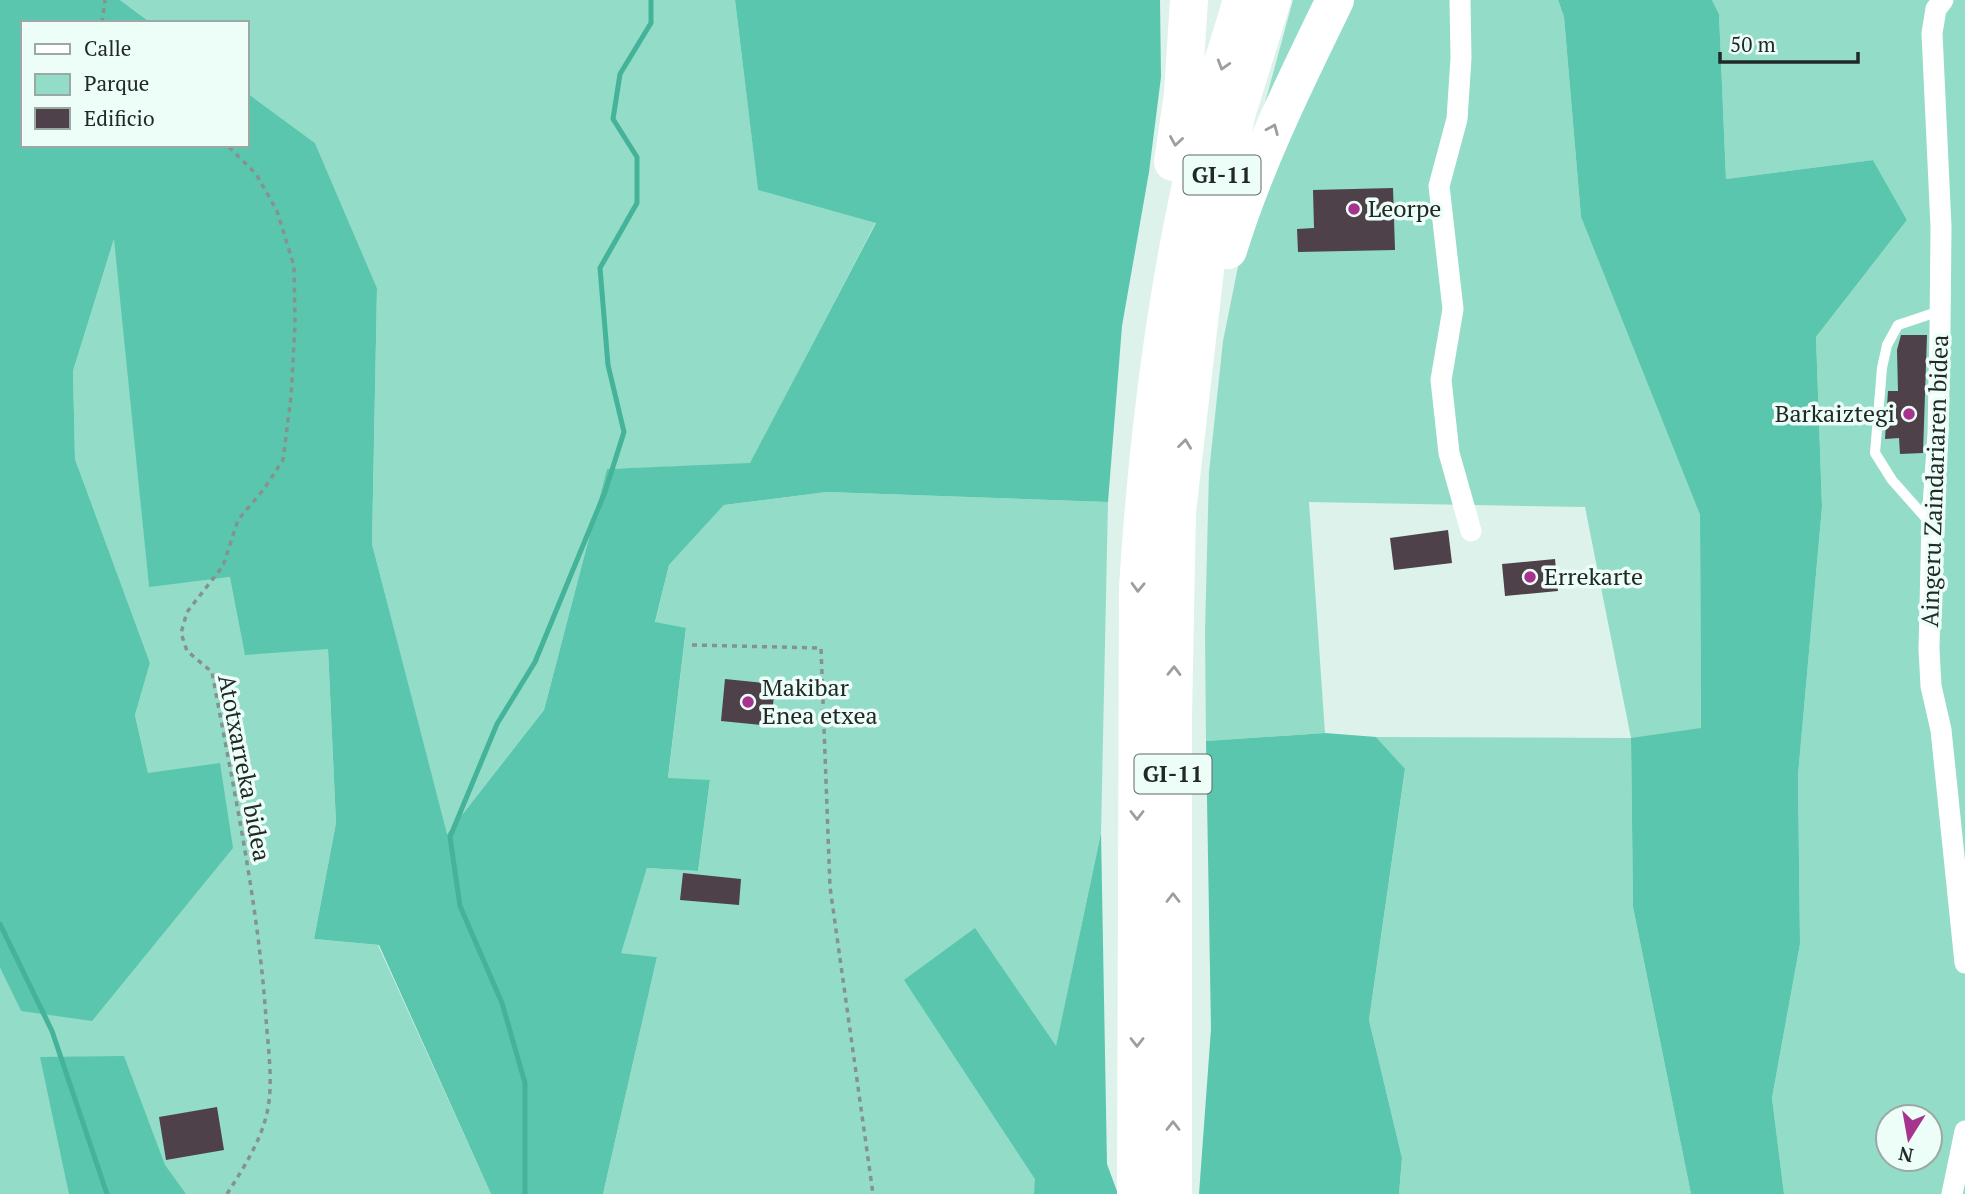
<svg xmlns="http://www.w3.org/2000/svg" width="1965" height="1194" font-family="'PT Serif',serif">
	<style>
		.green { fill: #93dcc8; fill-rule: evenodd }
		.forest { fill: #5ac6ad }
		.lines { fill: none; stroke-linecap: round; stroke-linejoin: round }
		.stream { stroke: #44b39a; stroke-width: 5 }
		.building { fill: #4e414a }
		.path { stroke: #85938f; stroke-width: 3.5; stroke-dasharray: 5 5; stroke-linecap: butt }
		.lane { stroke: #fff; stroke-width: 10 }
		.street { stroke: #fff; stroke-width: 21 }
		.highway { stroke: #fff; stroke-width: 38 }
		.oneway { stroke: #9b9f9e }
		.poi-dot { fill: #a6338e; stroke: #edfef9; stroke-width: 2.5 }
		.labels { text-anchor: middle; stroke-width: 7; stroke-linejoin: round; paint-order: stroke }
		.shield { fill: #edfef9; stroke: #5e6966; stroke-width: 2 }
		.shield-label { font-size: 23px; font-weight: bold; fill: #212927 }
		.poi-label { font-size: 24px; fill: #212927; stroke: #edfef9; text-anchor: start }
		.street-label { font-size: 24px; fill: #212927; stroke: #edfef9 }
	</style>
	<rect width="100%" height="100%" fill="#ddf2eb"/>
	<path class="green" d="M 120,0 L 735,0 L 758,189 L 876,222 L 750,464 L 607,469 L 544,710 L 446,835 L 372,544 L 377,288 L 315,143 L 247,93 L 247,23 L 151,23 Z
		M 1293,0 L 1558,0 L 1564,17 L 1581,217 L 1700,515 L 1701,729 L 1631,739 L 1633,907 L 1691,1194 L 1399,1194 L 1402,1158 L 1369,1020 L 1405,770 L 1376,737 L 1631,738 L 1585,507 L 1309,502 L 1325,733 L 1206,741 L 1205,632 L 1209,472 L 1223,341 L 1241,252 L 1250,158 Z
		M 1712,0 L 1965,0 L 1965,1194 L 1784,1194 L 1772,1098 L 1800,944 L 1798,775 L 1822,507 L 1816,337 L 1907,220 L 1873,160 L 1726,179 L 1719,14 ZM 1888,1117 L 1930,1117 L 1930,1159 L 1888,1159 Z
		M 115,236 L 149,586 L 231,577 L 328,649 L 336,823 L 314,939 L 378,945 L 491,1194 L 0,1194 L 0,968 L 21,1011 L 148,773 L 135,715 L 150,663 L 75,459 L 73,371 Z
		M 827,492 L 1108,502 L 1101,833 L 1056,1047 L 1034,1194 L 603,1194 L 657,957 L 620,953 L 647,868 L 698,871 L 710,781 L 668,779 L 686,629 L 655,623 L 669,565 L 724,505 Z"/>
	<path class="forest" d="M 0,0 L 120,0 L 151,23 L 23,23 L 23,145 L 247,145 L 247,93 L 315,143 L 377,288 L 372,544 L 447,834 L 544,710 L 607,469 L 750,463 L 876,223 L 758,190 L 735,0 L 1160,0 L 1161,77 L 1149,172 L 1122,326 L 1108,502 L 827,492 L 724,505 L 669,565 L 655,622 L 686,628 L 668,778 L 710,780 L 698,871 L 647,868 L 621,953 L 657,957 L 603,1194 L 491,1194 L 379,945 L 314,939 L 336,823 L 328,649 L 245,655 L 230,577 L 149,587 L 114,239 L 73,371 L 75,459 L 150,663 L 135,715 L 148,773 L 220,763 L 233,848 L 92,1021 L 21,1011 L 0,968 Z
		M 1558,0 L 1712,0 L 1719,14 L 1726,179 L 1873,160 L 1907,220 L 1816,337 L 1822,507 L 1798,775 L 1800,944 L 1772,1098 L 1784,1194 L 1691,1194 L 1633,907 L 1631,738 L 1701,728 L 1700,515 L 1581,217 L 1564,17 Z
		M 1325,733 L 1376,737 L 1405,769 L 1369,1020 L 1402,1158 L 1399,1194 L 1199,1194 L 1211,1029 L 1206,741 Z
		M 1101,833 L 1107,1164 L 1118,1194 L 1034,1194 L 1035,1179 L 904,980 L 975,928 L 1056,1046 Z
		M 124,1056 L 165,1165 L 186,1194 L 69,1194 L 40,1057 Z"/>
	<g class="lines">
		<path class="stream" d="M 0,924 L 52,1031 L 107,1194
			M 525,1194 L 525,1083 L 502,1003 L 460,906 L 450,837 L 497,724 L 535,662 L 605,492 L 624,432 L 608,365 L 600,268 L 637,203 L 637,157 L 613,119 L 620,74 L 651,23 L 651,0"/>
	</g>
	<path class="building" d="M 1393,188 L 1395,250 L 1298,252 L 1297,229 L 1314,228 L 1313,190 Z
		M 1901,335 L 1927,335 L 1923,453 L 1900,454 L 1899,438 L 1885,439 L 1888,391 L 1898,391 L 1897,350 Z
		M 1448,530 L 1452,563 L 1394,570 L 1390,538 Z
		M 1555,559 L 1558,591 L 1505,596 L 1502,564 Z
		M 725,679 L 775,684 L 771,726 L 721,721 Z
		M 683,873 L 741,879 L 739,905 L 680,900 Z
		M 217,1107 L 224,1150 L 166,1160 L 159,1117 Z"/>
	<g class="lines">
		<path class="path" d="M 102,23 L 105,0
			M 692,645 L 821,648 L 830,887 L 873,1194
			M 227,1194 C 244,1167 262,1140 268,1108 C 273,1080 268,1047 266,1018 C 258,902 233,786 212,672 L 187,651 L 181,633 L 187,612 L 223,566 L 238,520 L 264,489 L 283,460 L 291,397 L 295,325 L 294,266 L 277,211 L 256,174 L 227,145"/>
		<path class="lane" d="M 1931,524 L 1892,480 L 1875,453 L 1882,368 L 1887,345 L 1898,325 L 1940,311"/>
		<path class="street" d="M 1460,0 L 1461,58 L 1457,119 L 1439,186 L 1453,309 L 1441,380 L 1449,453 L 1471,531
			M 1943,0 L 1936,9 L 1932,33 L 1941,227 L 1940,330 L 1938,434 L 1932,520 L 1929,649 L 1931,686 L 1941,730 L 1965,963
			M 1952,1194 L 1965,1131"/>
		<path class="highway" d="M 1173,162 L 1183,94 L 1189,0
			M 1228,250 C 1255,163 1295,82 1335,0
			M 1136,1194 L 1138,587 C 1148,431 1168,269 1207,117 C 1217,78 1231,39 1242,0
			M 1173,1194 L 1173,716 L 1177,512 L 1208,244 L 1237,112 L 1272,0"/>
	</g>
	<defs><path id="oneway-chevron" d="M-2-3.5L2.5 0L-2 3.5" fill="none" stroke-width="1.6" stroke-linecap="round" stroke-linejoin="round" transform="scale(1.75)"/></defs>
	<g class="oneway">
		<use href="#oneway-chevron" transform="translate(1223 65) rotate(107)"/>
		<use href="#oneway-chevron" transform="translate(1273 129) rotate(-67)"/>
		<use href="#oneway-chevron" transform="translate(1176 141) rotate(99)"/>
		<use href="#oneway-chevron" transform="translate(1185 444) rotate(-83)"/>
		<use href="#oneway-chevron" transform="translate(1138 587) rotate(92)"/>
		<use href="#oneway-chevron" transform="translate(1174 671) rotate(-89)"/>
		<use href="#oneway-chevron" transform="translate(1137 815) rotate(90)"/>
		<use href="#oneway-chevron" transform="translate(1173 898) rotate(-90)"/>
		<use href="#oneway-chevron" transform="translate(1137 1042) rotate(90)"/>
		<use href="#oneway-chevron" transform="translate(1173 1126) rotate(-90)"/>
	</g>
	<g class="poi-dot">
		<circle cx="1354" cy="209" r="7"/>
		<circle cx="1909" cy="414" r="7"/>
		<circle cx="1530" cy="577" r="7"/>
		<circle cx="748" cy="702" r="7"/>
	</g>
	<g class="labels">
		<g class="shield">
			<rect x="1183.5" y="155.5" width="77" height="39" rx="5"/>
			<rect x="1134.5" y="754.5" width="77" height="39" rx="5"/>
		</g>
		<g class="shield-label">
			<text x="1222" y="183">GI-11</text>
			<text x="1173" y="782">GI-11</text>
		</g>
		<g class="poi-label">
			<text x="1368" y="217">Leorpe</text>
			<text x="1895" y="422" text-anchor="end">Barkaiztegi</text>
			<text x="1544" y="585">Errekarte</text>
			<text x="762" y="696">Makibar<tspan x="762" dy="28">Enea etxea</tspan></text>
		</g>
		<g class="street-label">
			<text transform="translate(1935 481) rotate(-88)" y="8">Aingeru Zaindariaren bidea</text>
			<text transform="translate(244 768) rotate(79)" y="8">Atotxarreka bidea</text>
		</g>
	</g>
	<rect x="21" y="21" width="228" height="126" fill="#edfef9" stroke="#9ba9a5" stroke-width="2"/>
	<rect x="35" y="44" width="35" height="10" fill="#ffffff" stroke="#9ba9a5" stroke-width="2"/>
	<text x="84" y="56" font-size="21" fill="#212927">Calle</text>
	<rect x="35" y="74" width="35" height="21" fill="#93dcc8" stroke="#9ba9a5" stroke-width="2"/>
	<text x="84" y="91" font-size="21" fill="#212927">Parque</text>
	<rect x="35" y="108" width="35" height="21" fill="#4e414a" stroke="#9ba9a5" stroke-width="2"/>
	<text x="84" y="126" font-size="21" fill="#212927">Edificio</text>
	<g transform="translate(1909 1138) rotate(191)"><circle r="33" fill="#edfef9" stroke="#9ba9a5" stroke-width="2"/>
	<path d="M0-5L12 26L0 18L-12 26Z" fill="#a6338e"/>
	<text y="-10" font-size="19" font-weight="bold" text-anchor="middle" fill="#212927">N</text>
	</g>
	<path d="M1720 52v10h138v-10" fill="none" stroke="#212927" stroke-width="3.5"/>
	<text x="1730" y="52" font-size="21" fill="#212927" stroke="#edfef9" stroke-width="5" paint-order="stroke">50 m</text>
</svg>
